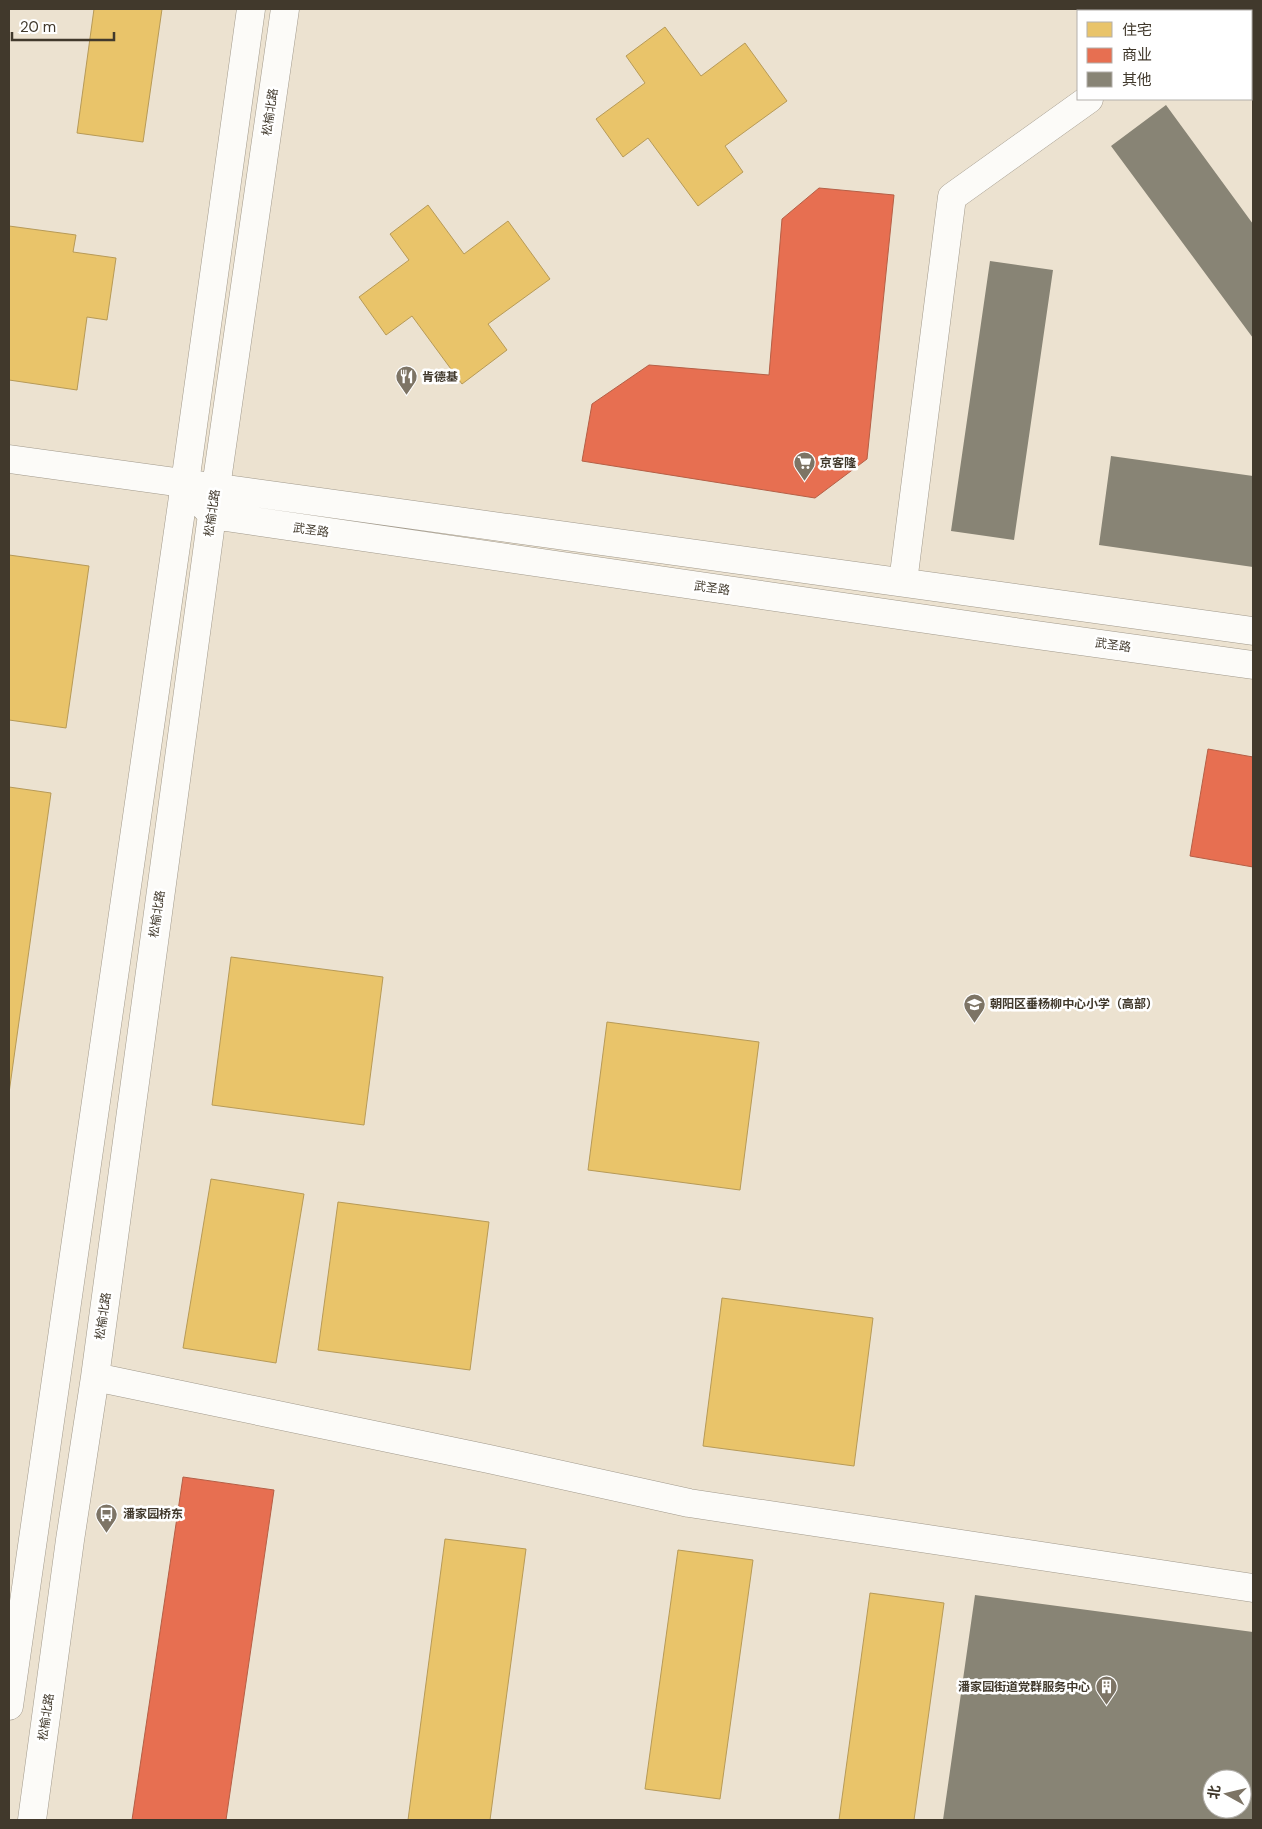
<svg xmlns="http://www.w3.org/2000/svg" width="1262" height="1829" font-family="'DM Sans','Noto Sans SC',sans-serif">
	<style>
		.homes { fill: #e9c46a; stroke: #b79a57 }
		.shops { fill: #e76f51; stroke: #b55f46 }
		.building { fill: #888475; fill-rule: evenodd }
		.lines { fill: none; stroke-linecap: round; stroke-linejoin: round }
		.minor-casing { stroke: #a1998b; stroke-width: 29 }
		.minor { stroke: #fcfbf8; stroke-width: 28 }
		.labels { text-anchor: middle; stroke-width: 5; stroke-linejoin: round; paint-order: stroke }
		.street-label { font-size: 12px; fill: #41392c; stroke: #fff }
		.poi-label { font-size: 12px; font-weight: bold; fill: #41392c; stroke: #fff; text-anchor: start }
	</style>
	<rect width="100%" height="100%" fill="#ece2d0"/>
	<path class="homes" d="M 94,9 L 162,9 L 143,142 L 77,133 Z
		M 665,27 L 701,76 L 745,43 L 787,101 L 725,146 L 743,172 L 698,206 L 648,138 L 623,157 L 596,119 L 645,83 L 626,56 Z
		M 428,205 L 464,254 L 508,221 L 550,279 L 488,324 L 507,350 L 462,384 L 412,316 L 386,335 L 359,297 L 409,260 L 390,234 Z
		M 9,226 L 76,235 L 73,252 L 116,258 L 107,320 L 87,317 L 77,390 L 9,380 Z
		M 9,555 L 89,566 L 66,728 L 9,720 Z
		M 9,787 L 51,793 L 9,1093 Z
		M 231,957 L 383,977 L 364,1125 L 212,1105 Z
		M 607,1022 L 759,1042 L 740,1190 L 588,1170 Z
		M 211,1179 L 304,1194 L 276,1363 L 183,1348 Z
		M 338,1202 L 489,1222 L 470,1370 L 318,1350 Z
		M 722,1298 L 873,1318 L 854,1466 L 703,1446 Z
		M 445,1539 L 526,1549 L 490,1820 L 408,1820 Z
		M 678,1550 L 753,1560 L 720,1799 L 645,1789 Z
		M 870,1593 L 944,1603 L 914,1820 L 839,1820 Z"/>
	<path class="shops" d="M 819,188 L 894,195 L 867,459 L 815,498 L 582,461 L 592,404 L 649,365 L 769,375 L 782,219 Z
		M 1208,749 L 1253,757 L 1253,867 L 1190,856 Z
		M 183,1477 L 274,1490 L 226,1820 L 132,1820 Z"/>
	<path class="building" d="M 1166,105 L 1253,224 L 1253,338 L 1111,146 Z
		M 990,261 L 1053,270 L 1014,540 L 951,531 Z
		M 1111,456 L 1253,476 L 1253,567 L 1099,545 Z
		M 975,1595 L 1253,1632 L 1253,1820 L 943,1820 ZM 1212,1779 L 1242,1779 L 1242,1809 L 1212,1809 Z"/>
	<g class="lines">
		<defs>
			<path id="minor" d="M 1211,11 L 1214,9
				M 9,459 L 1253,631
				M 200,501 L 212,515 L 1022,633 L 1253,665
				M 903,582 L 952,197 L 1089,99
				M 95,1377 L 489,1459 L 689,1503 L 1253,1588
				M 9,1706 L 185,483 L 251,9
				M 32,1820 L 70,1540 L 95,1377 L 212,515 L 285,9"/>
		</defs>
		<use href="#minor" class="minor-casing"/>
		<use href="#minor" class="minor"/>
	</g>
	<defs>
		<symbol id="restaurant-pin" viewBox="-11 -11 22 30"><path d="M0 17L-7.5 6A9.5 9.5 0 1 1 7.5 6Z" fill="#7d7465" stroke="#fff"/><path d="M-5-6h1v4h1v-4h1v4h1v-4h1v5L-1.5 .5V6h-2V.5L-5-1ZM5-6V6H3V1.5H1.5Q1.5-4 5-6Z" fill="#fff"/></symbol>
		<symbol id="supermarket-pin" viewBox="-11 -11 22 30"><path d="M0 17L-7.5 6A9.5 9.5 0 1 1 7.5 6Z" fill="#7d7465" stroke="#fff"/><path d="M-6-5.5h2.5l.6 2H6L4.5 2H-2.5L-4.4-4H-6ZM-1.5 3.2a1.3 1.3 0 1 0 .1 0ZM3 3.2a1.3 1.3 0 1 0 .1 0Z" fill="#fff"/></symbol>
		<symbol id="school-pin" viewBox="-11 -11 22 30"><path d="M0 17L-7.5 6A9.5 9.5 0 1 1 7.5 6Z" fill="#7d7465" stroke="#fff"/><path d="M0-5L7-2L0 1L-7-2ZM-4 1L0 2.5L4 1V4Q0 6-4 4Z" fill="#fff"/></symbol>
		<symbol id="bus-pin" viewBox="-11 -11 22 30"><path d="M0 17L-7.5 6A9.5 9.5 0 1 1 7.5 6Z" fill="#7d7465" stroke="#fff"/><path d="M-5-6H5V4H4V6H2V4H-2V6H-4V4H-5ZM-3.5-4V0h7V-4ZM-3.5 1.2v1.5H-2V1.2ZM2 1.2v1.5H3.5V1.2Z" fill="#fff"/></symbol>
		<symbol id="building-pin" viewBox="-11 -11 22 30"><path d="M0 17L-7.5 6A9.5 9.5 0 1 1 7.5 6Z" fill="#7d7465" stroke="#fff"/><path d="M-4-6H4V6H1V3H-1V6H-4ZM-2.5-4.3h1.7v1.8h-1.7ZM.8-4.3h1.7v1.8H.8ZM-2.5-1h1.7V.8h-1.7ZM.8-1h1.7V.8H.8Z" fill="#fff"/></symbol>
	</defs>
	<g fill-rule="evenodd">
		<use href="#restaurant-pin" x="394" y="364" width="25" height="34"/>
		<use href="#supermarket-pin" x="792" y="450" width="25" height="34"/>
		<use href="#school-pin" x="962" y="992" width="25" height="34"/>
		<use href="#bus-pin" x="94" y="1502" width="25" height="34"/>
		<use href="#building-pin" x="1094" y="1674" width="25" height="34"/>
	</g>
	<g class="labels">
		<g class="street-label">
			<text transform="translate(270 112) rotate(-82)" y="4">松榆北路</text>
			<text transform="translate(212 513) rotate(-82)" y="4">松榆北路</text>
			<text transform="translate(311 530) rotate(8)" y="4">武圣路</text>
			<text transform="translate(712 588) rotate(8)" y="4">武圣路</text>
			<text transform="translate(1113 645) rotate(8)" y="4">武圣路</text>
			<text transform="translate(157 914) rotate(-82)" y="4">松榆北路</text>
			<text transform="translate(103 1316) rotate(-82)" y="4">松榆北路</text>
			<text transform="translate(46 1717) rotate(-82)" y="4">松榆北路</text>
		</g>
		<g class="poi-label">
			<text x="422" y="381">肯德基</text>
			<text x="820" y="467">京客隆</text>
			<text x="990" y="1008">朝阳区垂杨柳中心小学（高部）</text>
			<text x="123" y="1518">潘家园桥东</text>
			<text x="1090" y="1691" text-anchor="end">潘家园街道党群服务中心</text>
		</g>
	</g>
	<rect width="1262" height="1829" fill="none" stroke="#41392c" stroke-width="20"/>
	<rect x="1077" y="10" width="175" height="90" fill="#ffffff" stroke="#b3b0ab"/>
	<rect x="1087" y="22" width="25" height="15" fill="#e9c46a" stroke="#b3b0ab"/>
	<text x="1122" y="35" font-size="15" fill="#41392c">住宅</text>
	<rect x="1087" y="48" width="25" height="15" fill="#e76f51" stroke="#b3b0ab"/>
	<text x="1122" y="60" font-size="15" fill="#41392c">商业</text>
	<rect x="1087" y="72" width="25" height="15" fill="#888475" stroke="#b3b0ab"/>
	<text x="1122" y="85" font-size="15" fill="#41392c">其他</text>
	<g transform="translate(1227 1794) rotate(278)"><circle r="24" fill="#ffffff" stroke="#b3b0ab"/>
	<path d="M0-4L9 19L0 12L-9 19Z" fill="#7d7465"/>
	<text y="-8" font-size="14" font-weight="bold" text-anchor="middle" fill="#41392c">北</text>
	</g>
	<path d="M12 32v8h102v-8" fill="none" stroke="#41392c" stroke-width="2.5"/>
	<text x="20" y="32" font-size="15" fill="#41392c" stroke="#ffffff" stroke-width="4" paint-order="stroke">20 m</text>
</svg>
